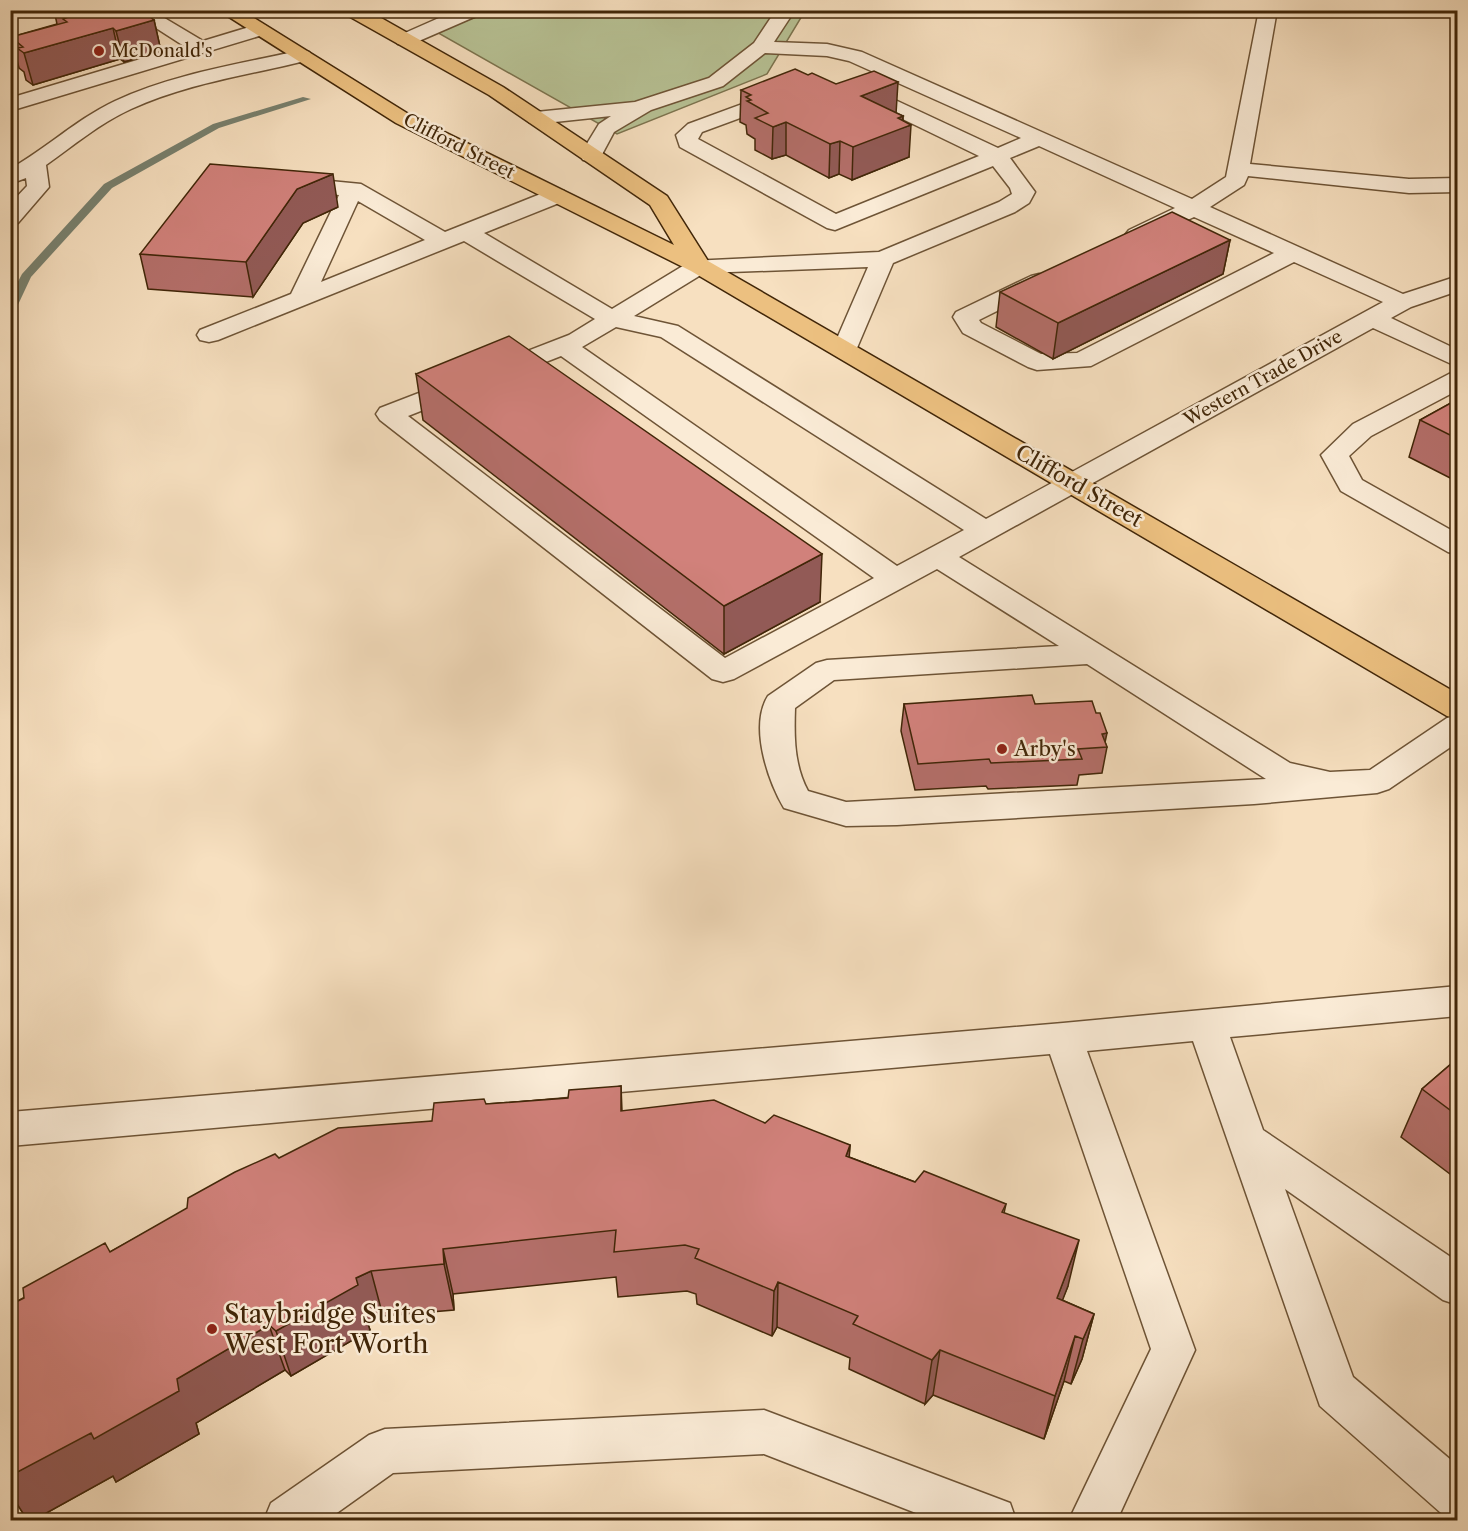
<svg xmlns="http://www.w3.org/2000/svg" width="1468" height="1531" font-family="'Libre Caslon Text',serif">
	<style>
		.green { fill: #b8c396; stroke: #7c744f; stroke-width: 1.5 }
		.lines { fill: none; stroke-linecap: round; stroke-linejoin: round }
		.stream { fill: #78816f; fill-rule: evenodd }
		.minor-casing { stroke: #6e5436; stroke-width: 3 }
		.major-casing { stroke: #412608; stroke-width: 3 }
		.minor { fill: #faebd6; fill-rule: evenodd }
		.major { fill: #ecc080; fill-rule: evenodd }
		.wall { fill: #b46f6a; stroke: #412608; stroke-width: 1.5 }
		.shaded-wall { fill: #925a56; stroke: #412608; stroke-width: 1.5 }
		.building { fill: #d1817b; stroke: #412608; stroke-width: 1.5 }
		.poi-dot { fill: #8f2418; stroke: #faebd6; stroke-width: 2 }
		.labels { text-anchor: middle; stroke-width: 5; stroke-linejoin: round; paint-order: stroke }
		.far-poi-label { font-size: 18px; fill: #412608; stroke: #faebd6; text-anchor: start }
		.far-street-label { font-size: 18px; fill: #412608; stroke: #faebd6 }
		.street-label { font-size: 21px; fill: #412608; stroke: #faebd6 }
		.poi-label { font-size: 21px; fill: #412608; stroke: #faebd6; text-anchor: start }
		.near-poi-label { font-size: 26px; fill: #412608; stroke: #faebd6; text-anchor: start }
	</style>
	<rect width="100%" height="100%" fill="#f7e0c0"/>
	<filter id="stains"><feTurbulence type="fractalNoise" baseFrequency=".00333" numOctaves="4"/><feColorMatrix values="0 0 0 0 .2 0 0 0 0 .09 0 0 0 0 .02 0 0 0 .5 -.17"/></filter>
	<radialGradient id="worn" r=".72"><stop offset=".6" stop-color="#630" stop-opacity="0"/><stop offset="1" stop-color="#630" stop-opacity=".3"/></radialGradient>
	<path class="green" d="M 497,11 L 805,11 L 767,74 L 617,134 L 433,30 Z"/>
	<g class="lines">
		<path class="stream" d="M 303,97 L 311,99 L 219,128 L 112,188 L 31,277 L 16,309 L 10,312 L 10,297 L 22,274 L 104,184 L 213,124 Z"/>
		<defs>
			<path id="minor" d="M 128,10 L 151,10 L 203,41 L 259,24 L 266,26 L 269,30 L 266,34 L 10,111 L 10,98 L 184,46 Z
				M 457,10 L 483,10 L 481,14 L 412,44 L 398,44 L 395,40 L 398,36 Z
				M 776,10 L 795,10 L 774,42 L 827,44 L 862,52 L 1192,199 L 1226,177 L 1259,10 L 1277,10 L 1250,164 L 1409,179 L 1458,178 L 1458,192 L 1409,193 L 1248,176 L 1244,185 L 1210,207 L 1403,294 L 1458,276 L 1458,291 L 1411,307 L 1391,318 L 1458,350 L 1458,367 L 1373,328 L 959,557 L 1290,763 L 1330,772 L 1370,770 L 1447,718 L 1458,715 L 1458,742 L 1389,789 L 1377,793 L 1254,804 L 897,825 L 846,826 L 784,808 C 768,781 749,726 768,696 L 816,663 L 827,660 L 1059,646 L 937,569 L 734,679 L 723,682 L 712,679 L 380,420 L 376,414 L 380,408 L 569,335 L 595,319 L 464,241 L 218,340 L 209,342 L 200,340 L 197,335 L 200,330 L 291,294 L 339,195 L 281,189 L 278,184 L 281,179 L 289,177 L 361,184 L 445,232 L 548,191 L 556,189 L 564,191 L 567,196 L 564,201 L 484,233 L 612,309 L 691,261 L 879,252 L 999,202 L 1012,194 L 1010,188 L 993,166 L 835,230 L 827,228 L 680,147 L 676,135 L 688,124 L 775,92 L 789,92 L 792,96 L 789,100 L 702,132 L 698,139 L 836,214 L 979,156 L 849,93 L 846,89 L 849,85 L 863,85 L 998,148 L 1021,138 L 849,61 L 827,56 L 765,53 L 723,86 L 651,110 L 614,132 L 599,160 L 591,161 L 583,160 L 580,155 L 599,124 L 611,116 L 536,124 L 529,122 L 526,118 L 529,114 L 536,112 L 635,102 L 709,78 L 754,43 ZM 1039,146 L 1175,208 L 1129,230 L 1125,235 L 1129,240 L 1137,242 L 1145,240 L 1194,217 L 1274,253 L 1077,353 L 1041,354 L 981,323 L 979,320 L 1047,286 L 1051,281 L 1047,276 L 1039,274 L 1031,276 L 956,312 L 953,317 L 963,333 L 1028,367 L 1037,370 L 1091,366 L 1294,262 L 1383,302 L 986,519 L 678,326 L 634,316 L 704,273 L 868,267 L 832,350 L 836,355 L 845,358 L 854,355 L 893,263 L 1015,212 L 1029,203 L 1035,192 L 1010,158 ZM 358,201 L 425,240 L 321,282 ZM 616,327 L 661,337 L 964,530 L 897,566 L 582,347 ZM 561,356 L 874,578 L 725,658 L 408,416 ZM 1087,664 L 1266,779 L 846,802 L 808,791 C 794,765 794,737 795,708 L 834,680 Z
				M 302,50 L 309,52 L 312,56 L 309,60 C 249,75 187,83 131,109 C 100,123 73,146 46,165 L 49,187 L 18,223 L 10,225 L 10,204 L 27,186 L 26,178 L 10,184 L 10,169 C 47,148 77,119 115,101 C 173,74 240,64 302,50 Z
				M 1458,371 L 1458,390 L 1371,436 L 1349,456 L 1362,480 L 1458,534 L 1458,555 L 1448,552 L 1341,491 L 1321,455 L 1353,424 L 1449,374 Z
				M 1458,986 L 1458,1016 L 1230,1037 L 1263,1130 L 1458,1262 L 1458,1305 L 1443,1300 L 1285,1189 L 1353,1377 L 1458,1466 L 1458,1520 L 1441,1513 L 1320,1406 L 1193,1041 L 1087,1051 L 1195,1350 L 1117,1520 L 1069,1520 L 1151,1349 L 1050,1054 L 10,1146 L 10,1112 L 1063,1023 Z
				M 764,1410 L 1010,1503 L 1016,1520 L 934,1520 L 764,1454 L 393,1473 L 327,1520 L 264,1520 L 271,1503 L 369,1435 L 385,1429 Z"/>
			<path id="major" d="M 218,10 L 241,10 L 410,115 L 674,245 L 650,205 L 489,95 L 345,14 L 343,10 L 367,10 L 503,87 L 667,196 L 708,261 L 1458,694 L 1458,719 L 1447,716 L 691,271 L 396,123 Z"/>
		</defs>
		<use href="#minor" class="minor-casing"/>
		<use href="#major" class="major-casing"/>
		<use href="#minor" class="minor"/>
		<use href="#major" class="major"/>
	</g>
	<path class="wall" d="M 54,10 L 140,10 L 154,20 L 161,51 L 124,62 L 120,59 L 33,85 L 26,80 L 24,72 L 19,68 L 11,37 L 57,24 Z
		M 741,90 L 896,113 L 903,116 L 903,120 L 909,157 L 852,180 L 839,174 L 829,178 L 786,155 L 772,159 L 755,150 L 755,139 L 747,134 L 746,125 L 740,122 Z
		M 338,207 L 303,223 L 253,297 L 148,289 L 140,254 Z
		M 1230,240 L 1223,274 L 1053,359 L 996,327 L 1000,292 Z
		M 416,374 L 820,602 L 724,654 L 423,420 Z
		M 1458,399 L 1458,482 L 1409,457 L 1420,420 Z
		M 904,704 L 1035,704 L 1105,742 L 1107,747 L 1102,773 L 1079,775 L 1077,785 L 988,789 L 986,786 L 915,790 L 901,731 Z
		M 1458,1058 L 1458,1180 L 1401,1137 L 1422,1089 Z
		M 621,1086 L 622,1111 L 765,1123 L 850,1145 L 849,1157 L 915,1182 L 1006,1204 L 1004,1213 L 1068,1286 L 1062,1300 L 1094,1314 L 1082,1359 L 1071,1384 L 1064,1381 L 1044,1439 L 933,1395 L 925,1404 L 849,1369 L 850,1358 L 777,1327 L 772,1336 L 697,1304 L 696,1294 L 687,1291 L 618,1297 L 616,1277 L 453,1294 L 454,1310 L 383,1316 L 368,1324 L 370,1330 L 291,1376 L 285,1370 L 196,1423 L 199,1434 L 116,1482 L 113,1476 L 32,1521 L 28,1521 L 10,1493 L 10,1305 L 110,1252 L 279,1158 L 432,1121 L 486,1104 L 568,1098 Z"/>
	<path class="shaded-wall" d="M 154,20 L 161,51 L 124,62 L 116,31 Z
		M 113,28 L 120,59 L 33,85 L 24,53 Z
		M 898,82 L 896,114 L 861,96 Z
		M 903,116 L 902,128 L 911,125 L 909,157 L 852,180 L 853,147 L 898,118 Z
		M 786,122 L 786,155 L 772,159 L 773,127 Z
		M 840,141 L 839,174 L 829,178 L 830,144 Z
		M 333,174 L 338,207 L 303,223 L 253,297 L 246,262 L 297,189 Z
		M 1230,240 L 1223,274 L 1053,359 L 1058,323 Z
		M 822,554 L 820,602 L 724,654 L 724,606 Z
		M 1107,733 L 1104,747 L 1102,734 Z
		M 850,1145 L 847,1192 L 846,1156 Z
		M 1079,1240 L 1068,1286 L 1046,1343 L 1057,1298 Z
		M 443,1249 L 453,1294 L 454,1310 L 444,1264 Z
		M 371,1271 L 383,1316 L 368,1324 L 370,1330 L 291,1376 L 276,1331 L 356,1278 Z
		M 778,1282 L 777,1327 L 772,1336 L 774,1291 Z
		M 1094,1314 L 1082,1359 L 1071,1384 L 1083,1339 Z
		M 269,1325 L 285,1370 L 196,1423 L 199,1434 L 116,1482 L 113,1476 L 32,1521 L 28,1521 L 10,1493 L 10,1476 Z
		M 1075,1336 L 1064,1381 L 1044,1439 L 1055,1396 Z
		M 940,1350 L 933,1395 L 925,1404 L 932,1360 Z"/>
	<path class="building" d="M 55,10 L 140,10 L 154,20 L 116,31 L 113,28 L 24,53 L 17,48 L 23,47 L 11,37 L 67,22 L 63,19 L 66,18 Z
		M 795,69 L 808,75 L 812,73 L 836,84 L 874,71 L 898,82 L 861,96 L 903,116 L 898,118 L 911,125 L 853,147 L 840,141 L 830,144 L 786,122 L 773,127 L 755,118 L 768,113 L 747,101 L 751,100 L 746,97 L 751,95 L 741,90 Z
		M 210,164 L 333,174 L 297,189 L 246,262 L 140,254 Z
		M 1172,212 L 1230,240 L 1058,323 L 1000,292 Z
		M 509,336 L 822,554 L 724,606 L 416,374 Z
		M 1458,399 L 1458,439 L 1420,420 Z
		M 1032,695 L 1035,704 L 1092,701 L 1096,713 L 1100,713 L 1107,733 L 1102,734 L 1107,747 L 1078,749 L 1082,759 L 991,763 L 989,759 L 918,764 L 904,704 Z
		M 1458,1058 L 1458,1116 L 1422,1089 Z
		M 621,1086 L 621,1111 L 714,1100 L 765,1123 L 774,1115 L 850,1145 L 846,1156 L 915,1182 L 924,1171 L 1006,1204 L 1002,1212 L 1079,1240 L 1057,1298 L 1094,1314 L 1083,1339 L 1075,1336 L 1055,1396 L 940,1350 L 932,1360 L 853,1324 L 858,1316 L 778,1282 L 774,1291 L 695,1258 L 699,1249 L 685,1245 L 614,1252 L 616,1230 L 443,1249 L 444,1264 L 371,1271 L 356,1278 L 358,1285 L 276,1331 L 269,1325 L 177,1379 L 179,1391 L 94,1439 L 91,1433 L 10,1476 L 10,1305 L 24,1298 L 23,1288 L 105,1243 L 110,1252 L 187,1208 L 188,1198 L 235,1172 L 275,1154 L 279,1158 L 338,1128 L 432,1121 L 434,1103 L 484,1099 L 486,1104 L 568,1098 L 569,1090 Z"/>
	<g class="poi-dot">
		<circle cx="99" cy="51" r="6"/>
		<circle cx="1002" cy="749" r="6"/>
		<circle cx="212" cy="1329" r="6"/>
	</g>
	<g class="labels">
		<g class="far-poi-label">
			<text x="111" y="57">McDonald's</text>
		</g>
		<g class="far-street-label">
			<text transform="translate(459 146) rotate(27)" y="6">Clifford Street</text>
			<text transform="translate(1263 378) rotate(-29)" y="6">Western Trade Drive</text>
		</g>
		<g class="street-label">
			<text transform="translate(1079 486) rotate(30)" y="7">Clifford Street</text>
		</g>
		<g class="poi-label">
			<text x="1014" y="756">Arby's</text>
		</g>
		<g class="near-poi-label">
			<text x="224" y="1323">Staybridge Suites<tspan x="224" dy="30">West Fort Worth</tspan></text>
		</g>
	</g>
	<rect width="1468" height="1531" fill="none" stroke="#f7e0c0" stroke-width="36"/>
	<rect x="12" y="12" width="1444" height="1507" fill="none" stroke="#412608" stroke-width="3"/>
	<rect x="18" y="18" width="1432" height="1495" fill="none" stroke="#412608" stroke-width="1.5"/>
	<rect width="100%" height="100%" filter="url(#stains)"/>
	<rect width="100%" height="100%" fill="url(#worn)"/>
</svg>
